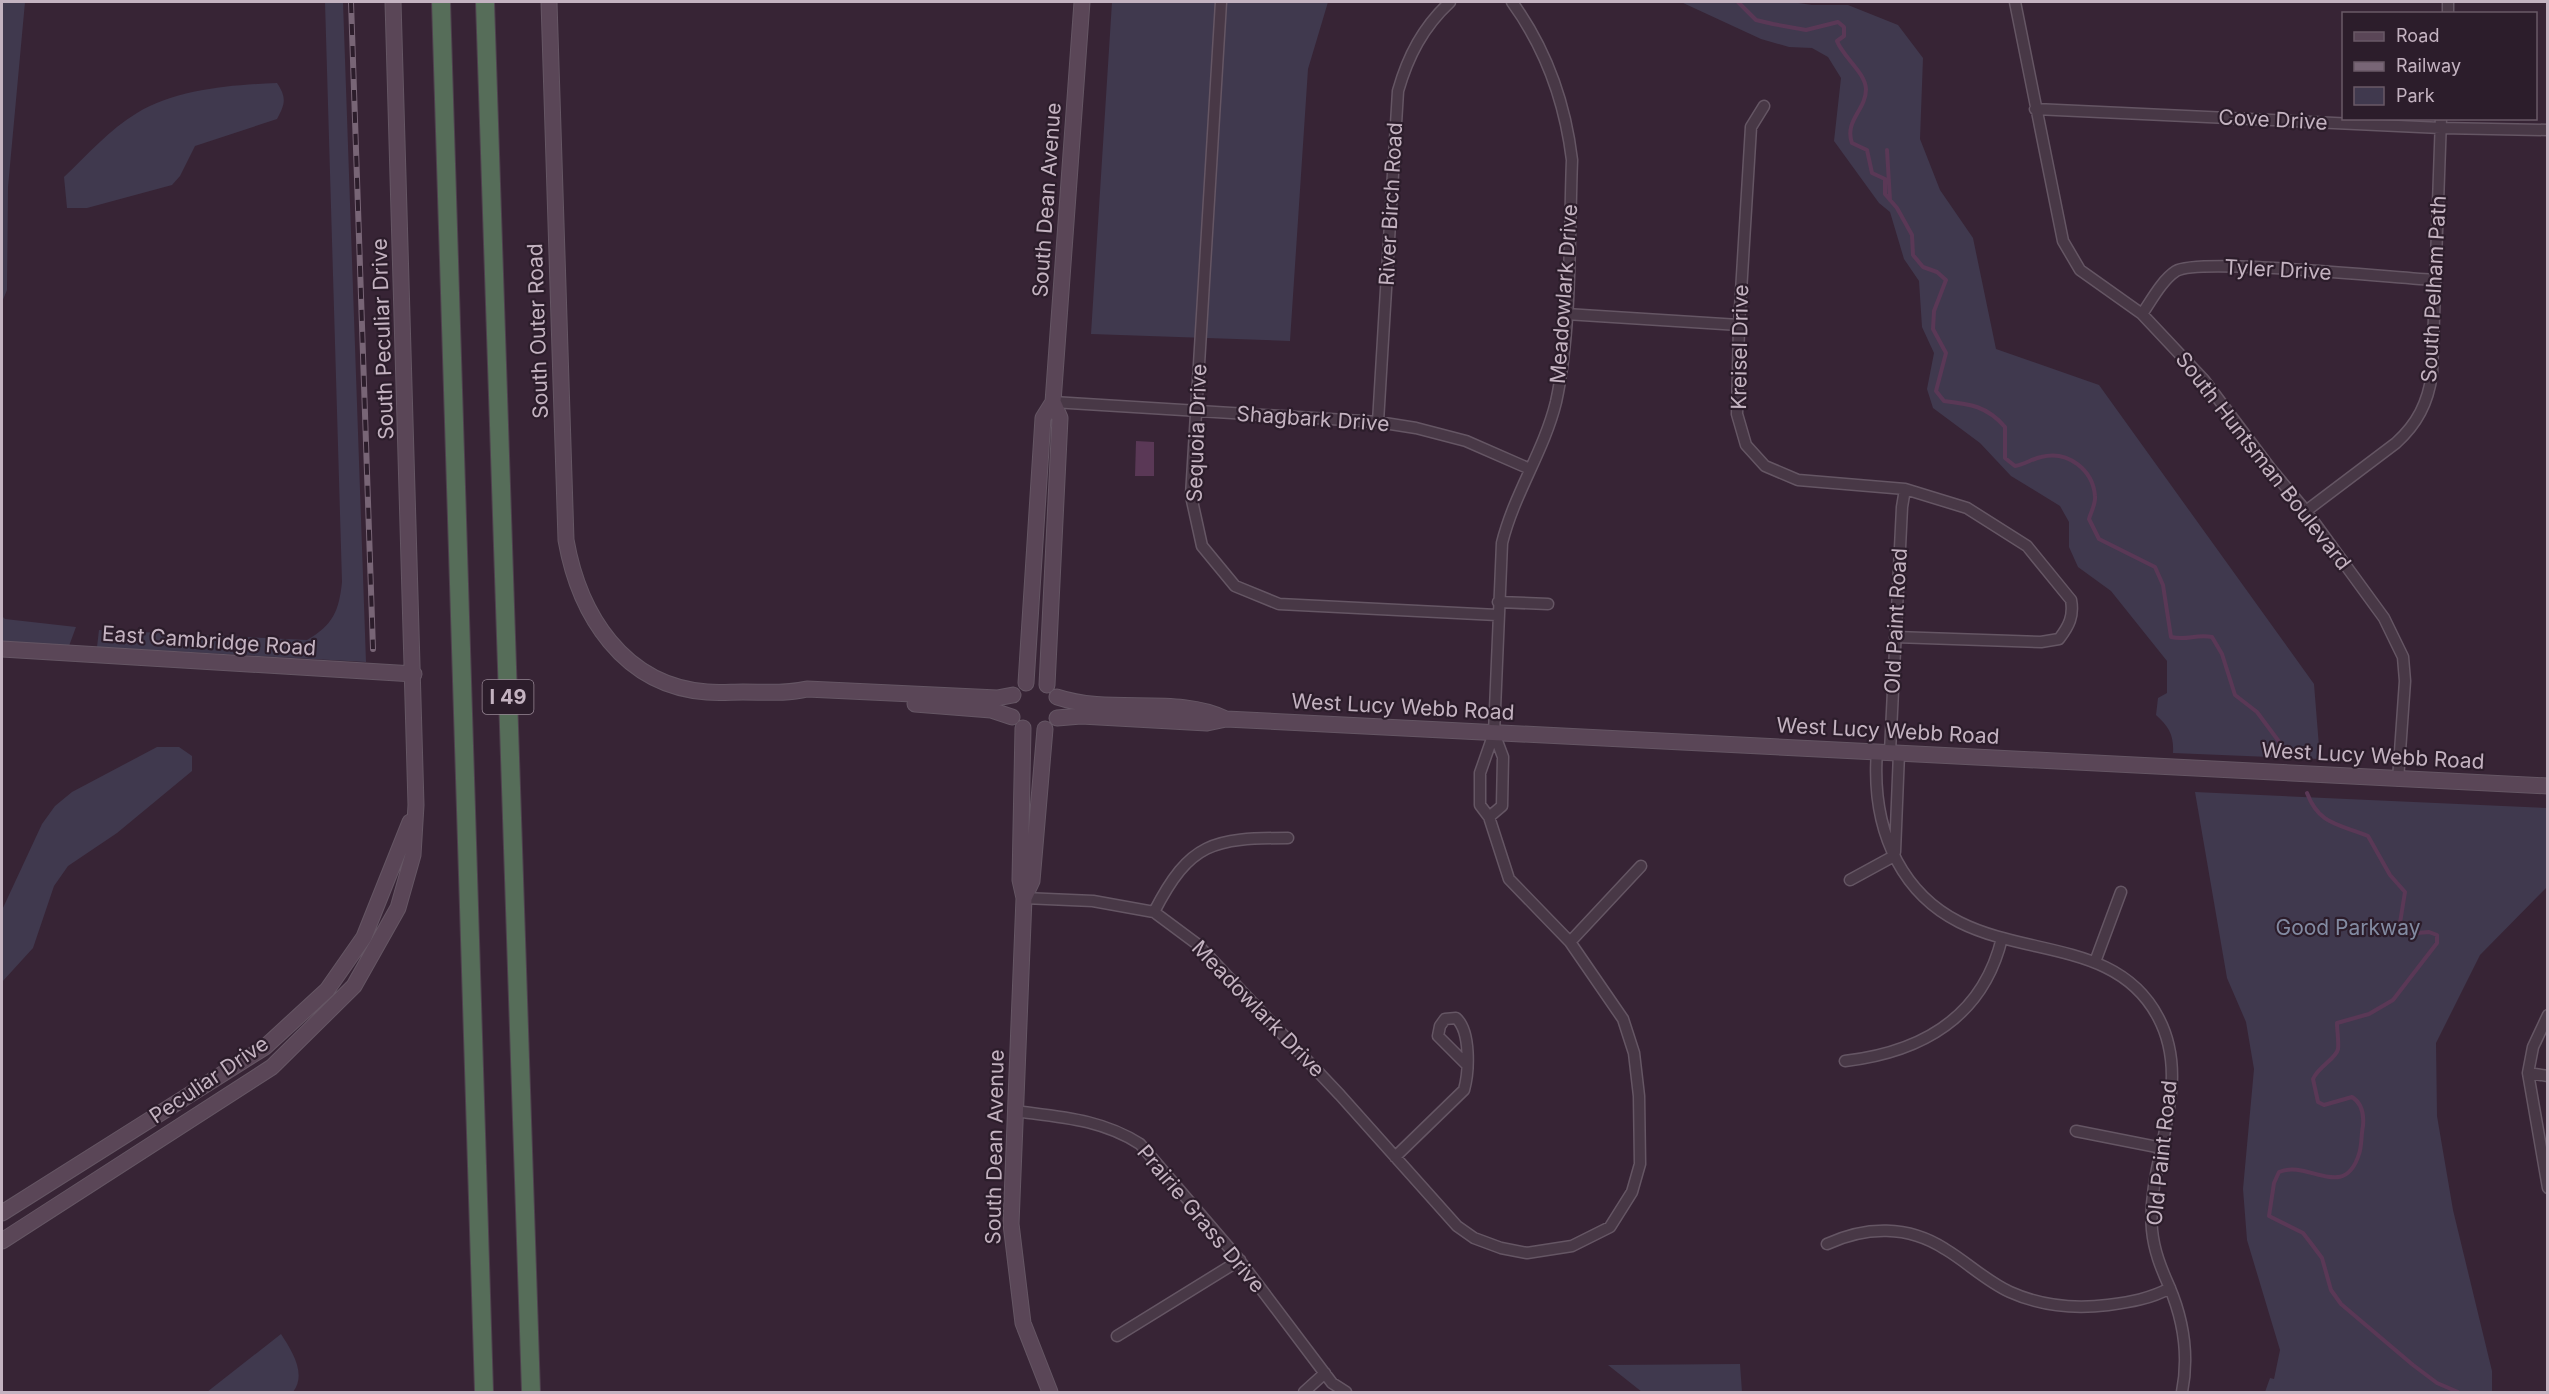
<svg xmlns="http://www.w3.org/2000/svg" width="2549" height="1394" font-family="Inter,sans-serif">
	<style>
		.green { fill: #40394e }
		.water { fill: #5a3856 }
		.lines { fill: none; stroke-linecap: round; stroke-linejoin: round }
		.stream { stroke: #5a3856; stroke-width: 4 }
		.street-casing { stroke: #655664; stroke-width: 13 }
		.secondary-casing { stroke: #655664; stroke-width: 17 }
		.highway-casing { stroke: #4f404e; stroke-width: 20 }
		.street { stroke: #483846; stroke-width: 10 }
		.secondary { stroke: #5a4657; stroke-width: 15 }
		.highway { stroke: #566d59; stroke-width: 18 }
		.rail-casing { stroke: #786576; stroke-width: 6 }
		.rail { stroke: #2c1d2b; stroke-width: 4; stroke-dasharray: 11; stroke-linecap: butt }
		.labels { text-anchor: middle; stroke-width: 4.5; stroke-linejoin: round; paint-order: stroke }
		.shield { fill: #2c1d2b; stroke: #968694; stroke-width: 1.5 }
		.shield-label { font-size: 20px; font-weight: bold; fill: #c4b3c1 }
		.street-label { font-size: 21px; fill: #c4b3c1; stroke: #2c1d2b }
		.park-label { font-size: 21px; fill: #838ba2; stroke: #2c1d2b }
	</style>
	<rect width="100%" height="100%" fill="#372435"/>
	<path class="green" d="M 2,2 L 25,2 L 8,187 L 7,290 L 2,302 Z
		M 325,2 L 343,2 L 366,662 L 97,647 L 99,630 L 307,640 C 333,625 339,611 342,582 Z
		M 1112,2 L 1328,2 L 1308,69 L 1290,341 L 1091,334 Z
		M 1681,2 L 1792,2 L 1812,5 L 1848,5 L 1898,25 L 1923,58 L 1920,139 L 1940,190 L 1973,238 L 1996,349 L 2099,385 L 2314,684 L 2320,759 L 2173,753 C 2174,735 2169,727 2156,715 L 2158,698 L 2167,693 L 2167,661 L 2111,591 L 2078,567 L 2069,547 L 2069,522 L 2060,506 L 2011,476 L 1980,443 L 1933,408 L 1927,389 L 1934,353 L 1922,327 L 1919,281 L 1904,259 L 1890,212 L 1879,203 L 1834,141 L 1841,78 L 1828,57 L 1812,48 L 1789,47 L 1761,39 Z
		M 277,83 C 287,98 285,104 277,119 L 195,146 L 180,176 L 172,185 L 87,208 L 67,208 L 64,177 C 86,156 110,129 137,113 C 176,89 232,85 277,83 Z
		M 2,616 L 5,619 L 76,627 L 69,646 L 2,641 Z
		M 157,747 L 179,747 L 192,756 L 192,771 L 117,833 L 68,866 L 54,886 L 33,948 L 2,982 L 2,910 L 42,824 L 55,806 L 72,792 Z
		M 2195,792 L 2547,808 L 2547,887 L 2480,955 L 2436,1043 L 2437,1116 L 2453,1210 L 2492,1371 L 2492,1392 L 2265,1392 L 2270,1378 L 2274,1379 L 2280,1350 L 2247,1240 L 2243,1189 L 2254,1069 L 2246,1022 L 2227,978 Z
		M 281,1334 C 292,1351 307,1374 293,1392 L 207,1392 Z
		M 1740,1364 L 1742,1392 L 1642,1392 L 1608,1365 Z"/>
	<path class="water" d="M 1136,441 L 1154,442 L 1154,476 L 1135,476 Z"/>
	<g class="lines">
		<path class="stream" d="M 1738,2 L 1756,20 L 1773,24 L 1806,30 L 1838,22 L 1844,27 L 1844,36 L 1837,41 C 1843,57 1865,72 1866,89 C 1866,110 1844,121 1852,143 L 1867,150 L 1872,173 L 1885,179 L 1885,194 L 1897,208 L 1912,235 L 1913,255 L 1923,267 L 1937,272 L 1946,280 L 1934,311 L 1933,329 L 1946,353 L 1936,391 L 1944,401 C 1970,404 1987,406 2005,427 L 2005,458 L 2015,466 C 2025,464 2032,459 2041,457 C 2068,450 2093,470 2095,496 C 2096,503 2091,512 2089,519 L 2099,539 L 2155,567 L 2163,585 L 2171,637 C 2188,641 2194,634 2212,637 L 2222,654 L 2235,695 L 2257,712 L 2286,751
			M 1887,150 L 1890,200
			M 2307,793 C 2319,825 2339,824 2368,836 L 2390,875 L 2405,892 L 2399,929 L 2406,934 L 2429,932 L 2437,935 L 2437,943 L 2393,1000 L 2369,1014 L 2337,1023 C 2337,1031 2339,1041 2338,1049 C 2336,1059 2319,1066 2313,1079 L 2318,1102 L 2324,1105 L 2352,1097 C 2362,1103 2364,1115 2363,1126 C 2361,1135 2362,1146 2359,1154 C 2344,1202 2308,1159 2279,1172 L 2274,1183 L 2269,1216 L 2303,1233 L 2310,1242 L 2322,1258 L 2331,1290 L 2341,1304 L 2413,1365 L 2437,1383 L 2458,1392"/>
		<defs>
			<path id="street" d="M 1221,2 L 1191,496 L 1202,546 L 1235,586 L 1279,604 L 1497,615
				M 2015,2 L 2063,241 L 2080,270 L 2142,314 L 2204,380 L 2270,468 L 2306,511 L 2384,618 L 2403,657 L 2405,681 L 2398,780
				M 2448,14 L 2448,2
				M 1764,106 L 1751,127 L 1739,325 L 1737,414 L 1746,445 L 1765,466 L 1798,480 L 1905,489 L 1967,508 L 2027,546 L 2071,600 C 2074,616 2069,626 2059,639 L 2041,642 L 1895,637
				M 2035,109 L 2441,128 L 2548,130
				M 1566,314 L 1739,325
				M 2142,314 C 2151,301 2162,280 2176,271 C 2199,257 2396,278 2435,280
				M 1053,402 L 1378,422 L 1416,428 L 1466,441 L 1530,469
				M 1378,422 L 1398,91 C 1408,56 1423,27 1450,2
				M 2306,511 L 2396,443 C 2417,424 2428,403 2432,374 L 2441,118
				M 1498,602 L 1548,604
				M 1877,751 C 1874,789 1879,827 1897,861 C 1960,979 2104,915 2158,1017 C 2195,1086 2146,1159 2152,1230 C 2154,1251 2161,1268 2169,1286 C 2184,1321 2189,1356 2182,1392
				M 1890,752 L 1902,507 L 1905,489
				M 1489,817 L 1502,806 L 1503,757 L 1494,733
				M 1895,852 L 1899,753
				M 1850,880 L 1894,856
				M 1024,898 L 1093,901 L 1154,912 L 1197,944 L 1340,1095 L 1457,1226 L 1474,1238 L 1501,1248 L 1527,1253 L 1572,1246 L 1610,1227 L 1632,1192 L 1640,1164 L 1639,1096 L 1634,1053 L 1623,1019 L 1570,942 L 1509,879 L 1489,817 L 1480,805 L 1480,773 L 1494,733 L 1502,543 C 1514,494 1544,451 1556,402 C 1572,329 1569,235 1572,160 C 1565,102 1546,49 1512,2
				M 1154,912 C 1190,842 1213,838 1288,838
				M 1570,942 L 1641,866
				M 2095,962 L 2121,892
				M 2548,1015 L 2533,1047 L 2528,1073 L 2548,1188
				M 1845,1061 C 1922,1052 1983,1017 2002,938
				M 2528,1073 L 2548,1076
				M 1015,1111 C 1060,1117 1101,1119 1140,1144 L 1237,1257 L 1332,1383 L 1346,1392
				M 2076,1131 L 2162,1148
				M 1395,1157 L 1464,1090 C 1469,1072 1471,1031 1456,1018 L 1445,1019 L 1440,1026 L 1438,1036 L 1466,1064
				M 1827,1244 C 1866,1226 1908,1225 1945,1249 C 1967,1262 1986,1281 2010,1292 C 2041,1306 2075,1309 2108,1305 C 2130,1302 2150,1299 2170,1288
				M 1117,1336 L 1240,1260
				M 1304,1392 L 1325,1373"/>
			<path id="secondary" d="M 549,2 L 566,540 C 579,614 623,686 707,692 C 719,693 731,692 743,692 C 765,692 786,694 807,689 L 997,698 L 1013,695
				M 2,649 L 414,674
				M 1026,683 L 1043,418 L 1053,402
				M 1047,685 L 1060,418 L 1053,402 L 1082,2
				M 1057,697 C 1111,715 1178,695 1226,719
				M 915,704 L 991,710 L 1012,717
				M 1057,718 L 1081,716 L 1207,723 L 1226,719 L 2548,786
				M 1023,728 L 1020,880 L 1024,898 L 1011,1224 L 1023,1323 L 1050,1392
				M 1024,898 L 1032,881 L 1045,729
				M 2,1213 L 265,1047 L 327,990 L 364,937 L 410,822
				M 2,1241 L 272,1067 L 354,986 L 398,908 L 413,855 L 416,805 L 393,2"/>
			<path id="highway" d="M 441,2 L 484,1392
				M 485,2 L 531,1392"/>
		</defs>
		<use href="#street" class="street-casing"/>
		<use href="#secondary" class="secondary-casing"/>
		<use href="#highway" class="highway-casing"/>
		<use href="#street" class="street"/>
		<use href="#secondary" class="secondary"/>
		<use href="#highway" class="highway"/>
		<defs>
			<path id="rail" d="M 351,2 L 373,649"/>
		</defs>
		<use href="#rail" class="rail-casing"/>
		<use href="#rail" class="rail"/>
	</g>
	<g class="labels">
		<rect class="shield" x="482.5" y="680" width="51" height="34" rx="4.5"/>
		<g class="shield-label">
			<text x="508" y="704">I 49</text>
		</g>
		<g class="street-label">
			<text transform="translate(2273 120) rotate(3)" y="7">Cove Drive</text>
			<text transform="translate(1047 200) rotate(-86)" y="7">South Dean Avenue</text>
			<text transform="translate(1391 204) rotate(-87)" y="7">River Birch Road</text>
			<text transform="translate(2278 270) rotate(3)" y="7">Tyler Drive</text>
			<text transform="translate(2434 289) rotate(-87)" y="7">South Pelham Path</text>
			<text transform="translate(1564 294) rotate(-86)" y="7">Meadowlark Drive</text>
			<text transform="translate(538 331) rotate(-92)" y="7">South Outer Road</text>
			<text transform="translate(383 339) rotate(-92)" y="7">South Peculiar Drive</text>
			<text transform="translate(1740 347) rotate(-89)" y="7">Kreisel Drive</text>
			<text transform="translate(1313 419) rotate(4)" y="7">Shagbark Drive</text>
			<text transform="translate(1197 433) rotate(-88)" y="7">Sequoia Drive</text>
			<text transform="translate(2263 461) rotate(52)" y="7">South Huntsman Boulevard</text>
			<text transform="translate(1896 621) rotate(-87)" y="7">Old Paint Road</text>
			<text transform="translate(209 641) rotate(4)" y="7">East Cambridge Road</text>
			<text transform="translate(1403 707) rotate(3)" y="7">West Lucy Webb Road</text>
			<text transform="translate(1888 731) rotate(3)" y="7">West Lucy Webb Road</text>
			<text transform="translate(2373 756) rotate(3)" y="7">West Lucy Webb Road</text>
			<text transform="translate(1258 1009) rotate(46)" y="7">Meadowlark Drive</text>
			<text transform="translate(209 1080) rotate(-34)" y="7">Peculiar Drive</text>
			<text transform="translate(995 1147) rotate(-89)" y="7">South Dean Avenue</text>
			<text transform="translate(2162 1153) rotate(-84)" y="7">Old Paint Road</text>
			<text transform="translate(1201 1219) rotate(50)" y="7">Prairie Grass Drive</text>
		</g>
		<g class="park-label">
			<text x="2348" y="935">Good Parkway</text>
		</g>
	</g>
	<rect width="2549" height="1394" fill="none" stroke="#c4b3c1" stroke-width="6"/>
	<rect x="2342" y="12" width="195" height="108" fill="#2c1d2b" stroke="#695967" stroke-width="1.5"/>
	<rect x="2354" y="32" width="30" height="9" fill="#5a4657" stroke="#695967" stroke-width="1.5"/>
	<text x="2396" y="42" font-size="18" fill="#c4b3c1">Road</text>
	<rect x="2354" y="62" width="30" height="9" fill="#786576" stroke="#695967" stroke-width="1.5"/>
	<text x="2396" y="72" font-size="18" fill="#c4b3c1">Railway</text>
	<rect x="2354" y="87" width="30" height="18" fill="#40394e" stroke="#695967" stroke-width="1.5"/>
	<text x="2396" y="102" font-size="18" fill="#c4b3c1">Park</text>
</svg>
